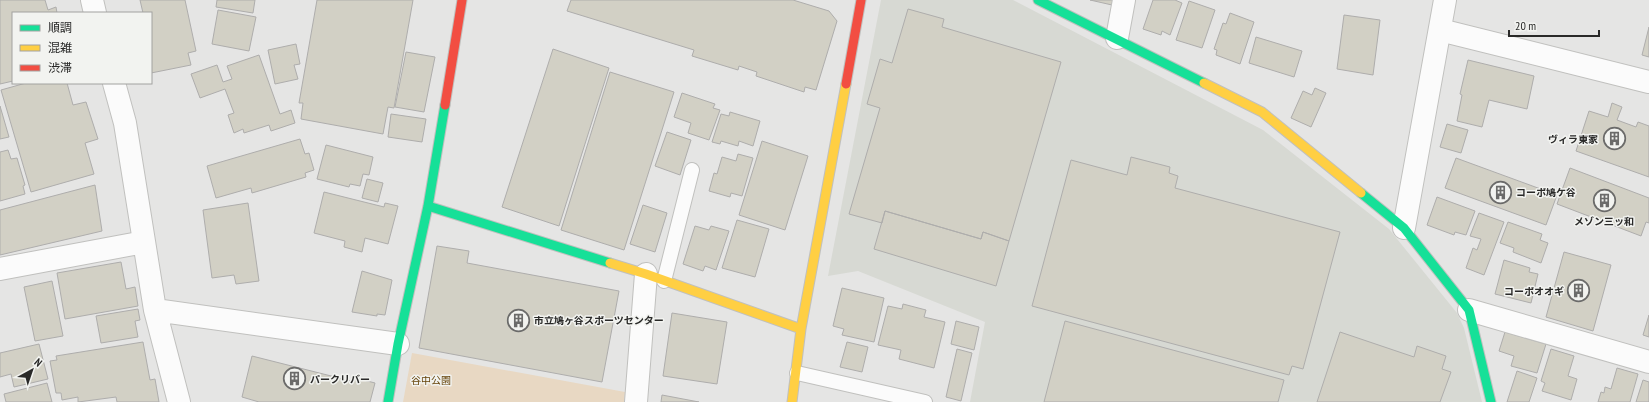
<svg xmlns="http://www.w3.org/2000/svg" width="1649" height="402" font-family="'PT Sans Narrow','Noto Sans JP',sans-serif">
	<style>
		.built { fill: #d7d9d3 }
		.green { fill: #e8d8c3 }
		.building { fill: #d2d0c5; stroke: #aeadac }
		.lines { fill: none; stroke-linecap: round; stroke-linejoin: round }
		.lane-casing { stroke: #c0c0be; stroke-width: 16 }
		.street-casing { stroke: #c0c0be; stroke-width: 24 }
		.fast-casing { stroke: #c0c0be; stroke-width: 11 }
		.slow-casing { stroke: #c0c0be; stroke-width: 11 }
		.jam-casing { stroke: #c0c0be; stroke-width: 11 }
		.lane { stroke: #fbfbfb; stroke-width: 14 }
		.street { stroke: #fbfbfb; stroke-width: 22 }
		.fast { stroke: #16e098; stroke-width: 9 }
		.slow { stroke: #ffcf43; stroke-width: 9 }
		.jam { stroke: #f24e42; stroke-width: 9 }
		.labels { text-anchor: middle; stroke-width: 3; stroke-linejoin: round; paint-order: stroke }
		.poi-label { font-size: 10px; font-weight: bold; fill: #292928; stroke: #f2f3f0; text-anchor: start }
		.park-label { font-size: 10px; fill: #654207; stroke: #f2f3f0 }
	</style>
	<rect width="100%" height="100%" fill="#e5e5e4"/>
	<path class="built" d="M 881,0 L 1013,0 L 1263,130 L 1389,229 L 1457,313 L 1464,328 L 1482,402 L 970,402 L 985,322 L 858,271 L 828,276 Z"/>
	<path class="green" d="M 412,353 L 625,392 L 624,402 L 403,402 Z"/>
	<path class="building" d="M 0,0 L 45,0 L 48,10 L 56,7 L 57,13 L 13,13 L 13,81 L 0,84 Z
		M 140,0 L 185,0 L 196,51 L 188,53 L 191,65 L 151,73 L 151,13 L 143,13 Z
		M 217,0 L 255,0 L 253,13 L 216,7 Z
		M 317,0 L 413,0 L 394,108 L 388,107 L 383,134 L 301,119 L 303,103 L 299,103 Z
		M 571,0 L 793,0 L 829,11 L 837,21 L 816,90 L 805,87 L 804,92 L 756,76 L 757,72 L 739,66 L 738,70 L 692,56 L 694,50 L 567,11 Z
		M 1090,0 L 1113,0 L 1112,5 Z
		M 1153,0 L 1175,0 L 1182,3 L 1170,35 L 1162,31 L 1161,35 L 1143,29 Z
		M 1189,1 L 1215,10 L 1202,48 L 1176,40 Z
		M 908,9 L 944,19 L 942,27 L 1061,62 L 1009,241 L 983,232 L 981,239 L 885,211 L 882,223 L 849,214 L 880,108 L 867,104 L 880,59 L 892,63 Z
		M 218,10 L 256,17 L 249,51 L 212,44 Z
		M 1230,13 L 1254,22 L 1240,64 L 1216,55 L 1217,50 L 1214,49 L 1223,23 L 1226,24 Z
		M 1344,15 L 1380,20 L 1373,75 L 1337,69 Z
		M 1649,27 L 1649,57 L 1642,55 Z
		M 1256,37 L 1302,51 L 1294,77 L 1249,63 Z
		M 296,44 L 300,64 L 294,65 L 298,79 L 275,84 L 268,50 Z
		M 553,49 L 609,68 L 559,226 L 502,207 Z
		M 406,52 L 435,57 L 424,112 L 395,107 Z
		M 259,55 L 280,114 L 291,110 L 295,123 L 271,131 L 269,125 L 244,133 L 243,129 L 234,133 L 228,115 L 234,113 L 225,89 L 200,98 L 191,74 L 217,65 L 223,82 L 232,79 L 227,66 Z
		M 1468,60 L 1534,76 L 1527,109 L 1489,100 L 1482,127 L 1457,121 L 1462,95 L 1460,94 Z
		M 610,72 L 674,92 L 624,250 L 561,230 Z
		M 26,83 L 67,83 L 73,105 L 86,102 L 98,139 L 85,143 L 94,174 L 31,192 L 1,90 Z
		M 1315,88 L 1326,93 L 1311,127 L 1291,118 L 1303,91 L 1312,95 Z
		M 682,93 L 715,104 L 713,108 L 720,110 L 709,140 L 688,133 L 691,123 L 674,117 Z
		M 1612,103 L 1622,107 L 1617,120 L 1636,127 L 1638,122 L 1649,126 L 1649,177 L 1576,151 L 1589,111 L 1608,117 Z
		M 0,106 L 9,137 L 0,139 Z
		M 730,112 L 760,121 L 753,146 L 739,141 L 738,146 L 721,141 L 720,144 L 712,142 L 721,114 L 729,116 Z
		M 391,114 L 426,119 L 422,142 L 388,137 Z
		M 1447,124 L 1468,130 L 1461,153 L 1440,147 Z
		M 667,132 L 691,140 L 680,175 L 655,166 Z
		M 300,139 L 305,154 L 309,153 L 314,170 L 305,173 L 306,177 L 252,193 L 251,188 L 216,198 L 207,166 Z
		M 762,141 L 808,156 L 785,230 L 739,215 Z
		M 326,145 L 373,157 L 369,175 L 363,174 L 360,186 L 350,184 L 349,187 L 317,179 Z
		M 8,150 L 11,159 L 17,158 L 25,185 L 23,186 L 25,194 L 0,201 L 0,152 Z
		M 738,154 L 753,158 L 742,196 L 731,193 L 730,197 L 709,191 L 714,173 L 717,174 L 722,157 L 736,161 Z
		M 1131,157 L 1170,167 L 1169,173 L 1178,176 L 1175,188 L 1340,232 L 1303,369 L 1292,366 L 1289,375 L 1032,306 L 1071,160 L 1127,175 Z
		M 1456,158 L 1557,195 L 1546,225 L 1445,188 Z
		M 1570,168 L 1649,198 L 1649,223 L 1646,222 L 1641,236 L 1557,204 Z
		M 367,179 L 383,183 L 378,202 L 362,198 Z
		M 95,185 L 102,231 L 0,255 L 0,210 Z
		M 324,192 L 384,207 L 385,203 L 398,206 L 388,244 L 365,238 L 362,252 L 344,247 L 345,241 L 314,233 Z
		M 1437,197 L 1475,211 L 1466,235 L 1455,232 L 1454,235 L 1427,225 Z
		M 248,203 L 259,281 L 236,284 L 234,275 L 212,278 L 203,210 Z
		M 643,205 L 667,213 L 655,252 L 630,244 Z
		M 885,211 L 981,239 L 983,232 L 1009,241 L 996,286 L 874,249 Z
		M 1479,213 L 1504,222 L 1484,275 L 1466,268 L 1473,248 L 1477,250 L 1481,239 L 1470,236 Z
		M 737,220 L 769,229 L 755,277 L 722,268 Z
		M 1508,222 L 1542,234 L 1540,240 L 1548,243 L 1541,263 L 1513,252 L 1514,248 L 1500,243 Z
		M 695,226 L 709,230 L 711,226 L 729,231 L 716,270 L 705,266 L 703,271 L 683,264 Z
		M 437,246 L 469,251 L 467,263 L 619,291 L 602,382 L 419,348 Z
		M 1564,252 L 1611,265 L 1593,331 L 1546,317 Z
		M 1504,260 L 1530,268 L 1529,272 L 1538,274 L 1531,303 L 1495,294 Z
		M 121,262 L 126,289 L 135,287 L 138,306 L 65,319 L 57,273 Z
		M 362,271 L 392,280 L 385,315 L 377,314 L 377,316 L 352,312 Z
		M 52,281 L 63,336 L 35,341 L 24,287 Z
		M 842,288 L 884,298 L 874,342 L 842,335 L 844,329 L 833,326 Z
		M 903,304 L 926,310 L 924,317 L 945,322 L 934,368 L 899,359 L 901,350 L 878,345 L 888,306 L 902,309 Z
		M 138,309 L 140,320 L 135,321 L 138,337 L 101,343 L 96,316 Z
		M 672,313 L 727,322 L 717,384 L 663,376 Z
		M 1649,315 L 1649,337 L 1643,335 Z
		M 956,321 L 979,327 L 974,350 L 951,344 Z
		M 1065,321 L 1284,380 L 1278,402 L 1044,402 Z
		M 1340,332 L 1414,357 L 1417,346 L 1446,356 L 1442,369 L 1451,372 L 1440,402 L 1317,402 Z
		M 1505,332 L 1546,344 L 1537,373 L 1511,366 L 1514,356 L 1499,351 Z
		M 143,342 L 150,380 L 155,379 L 159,402 L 117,402 L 116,397 L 78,402 L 78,397 L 62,400 L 61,393 L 56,393 L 50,361 L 57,360 L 56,356 Z
		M 847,342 L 868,347 L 862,372 L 840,367 Z
		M 39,344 L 48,379 L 14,387 L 11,374 L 0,377 L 0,353 Z
		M 957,349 L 972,353 L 961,401 L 946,397 Z
		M 1551,349 L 1574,356 L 1568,376 L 1577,379 L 1571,400 L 1542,391 L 1545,383 L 1541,381 Z
		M 252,356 L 351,381 L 352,377 L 375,383 L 370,402 L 259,402 L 242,397 Z
		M 1617,368 L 1638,374 L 1630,402 L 1598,402 L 1601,392 L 1604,393 L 1605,387 L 1611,389 Z
		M 1517,371 L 1537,378 L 1529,402 L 1507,402 Z
		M 1643,380 L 1649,382 L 1649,402 L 1636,402 Z
		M 47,383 L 52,402 L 6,402 L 4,394 Z
		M 662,395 L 699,402 L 661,402 Z"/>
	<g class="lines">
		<defs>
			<path id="lane" d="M 664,281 L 692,170
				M 797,373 L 925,402"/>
			<path id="street" d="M 92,0 L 95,13
				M 1440,30 L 1649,82
				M 1117,38 L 1124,0
				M 114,83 L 125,123 L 155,310 L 179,402
				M 1404,228 L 1445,0
				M 0,269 L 144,242
				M 155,310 L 398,344
				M 1469,310 L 1649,362
				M 636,402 L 646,274"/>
			<path id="fast" d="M 1038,0 L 1204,83
				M 1361,193 L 1404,228 L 1469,310 L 1491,402
				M 428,206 L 610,263
				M 388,402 L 398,344 L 428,206 L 445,105"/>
			<path id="slow" d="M 1204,83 L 1262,112 L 1361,193
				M 610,263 L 646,274 L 801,329
				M 792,402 L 801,329 L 846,84"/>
			<path id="jam" d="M 846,84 L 861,0
				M 445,105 L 462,0"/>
		</defs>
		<use href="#lane" class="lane-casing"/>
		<use href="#street" class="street-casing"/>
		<use href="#fast" class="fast-casing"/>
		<use href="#slow" class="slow-casing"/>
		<use href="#jam" class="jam-casing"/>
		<use href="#lane" class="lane"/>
		<use href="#street" class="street"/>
		<use href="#fast" class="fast"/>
		<use href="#slow" class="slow"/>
		<use href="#jam" class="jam"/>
	</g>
	<defs>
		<symbol id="building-ring" viewBox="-11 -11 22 22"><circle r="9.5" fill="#f2f3f0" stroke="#6b6b6a" stroke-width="1.5"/><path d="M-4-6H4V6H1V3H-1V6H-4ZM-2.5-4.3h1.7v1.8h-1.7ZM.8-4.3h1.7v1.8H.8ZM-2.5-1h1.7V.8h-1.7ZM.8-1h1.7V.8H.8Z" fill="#6b6b6a"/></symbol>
	</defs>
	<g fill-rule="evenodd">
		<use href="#building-ring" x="1602" y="126" width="25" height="25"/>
		<use href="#building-ring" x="1488" y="180" width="25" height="25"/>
		<use href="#building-ring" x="1592" y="188" width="25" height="25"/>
		<use href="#building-ring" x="1566" y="278" width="25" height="25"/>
		<use href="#building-ring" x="506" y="308" width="25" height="25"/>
		<use href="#building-ring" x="282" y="366" width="25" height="25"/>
	</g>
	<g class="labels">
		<g class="poi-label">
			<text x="1598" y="143" text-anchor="end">ヴィラ東家</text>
			<text x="1516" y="196">コーポ鳩ケ谷</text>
			<text x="1604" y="225" text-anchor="middle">メゾン三ッ和</text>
			<text x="1564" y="295" text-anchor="end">コーポオオギ</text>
			<text x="534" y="324">市立鳩ヶ谷スポーツセンター</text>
			<text x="310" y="383">パークリバー</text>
		</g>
		<g class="park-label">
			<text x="431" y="384">谷中公園</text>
		</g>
	</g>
	<rect x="12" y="12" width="140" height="72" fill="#f2f3f0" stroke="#a2a2a0"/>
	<rect x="20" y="25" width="20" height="6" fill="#16e098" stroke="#a2a2a0"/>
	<text x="48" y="32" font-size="12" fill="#292928">順調</text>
	<rect x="20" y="45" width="20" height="6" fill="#ffcf43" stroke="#a2a2a0"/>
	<text x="48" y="52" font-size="12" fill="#292928">混雑</text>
	<rect x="20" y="65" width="20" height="6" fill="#f24e42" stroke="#a2a2a0"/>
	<text x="48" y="72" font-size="12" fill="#292928">渋滞</text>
	<g transform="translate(32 370) rotate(40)" stroke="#f2f3f0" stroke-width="3" paint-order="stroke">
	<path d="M0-3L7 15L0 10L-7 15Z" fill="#292928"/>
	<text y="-6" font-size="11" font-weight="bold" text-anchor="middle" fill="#292928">N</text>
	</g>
	<path d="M1509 30v6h90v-6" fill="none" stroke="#292928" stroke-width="2"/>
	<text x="1515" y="30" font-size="12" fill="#292928" stroke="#f2f3f0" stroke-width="3" paint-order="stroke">20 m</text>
</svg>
